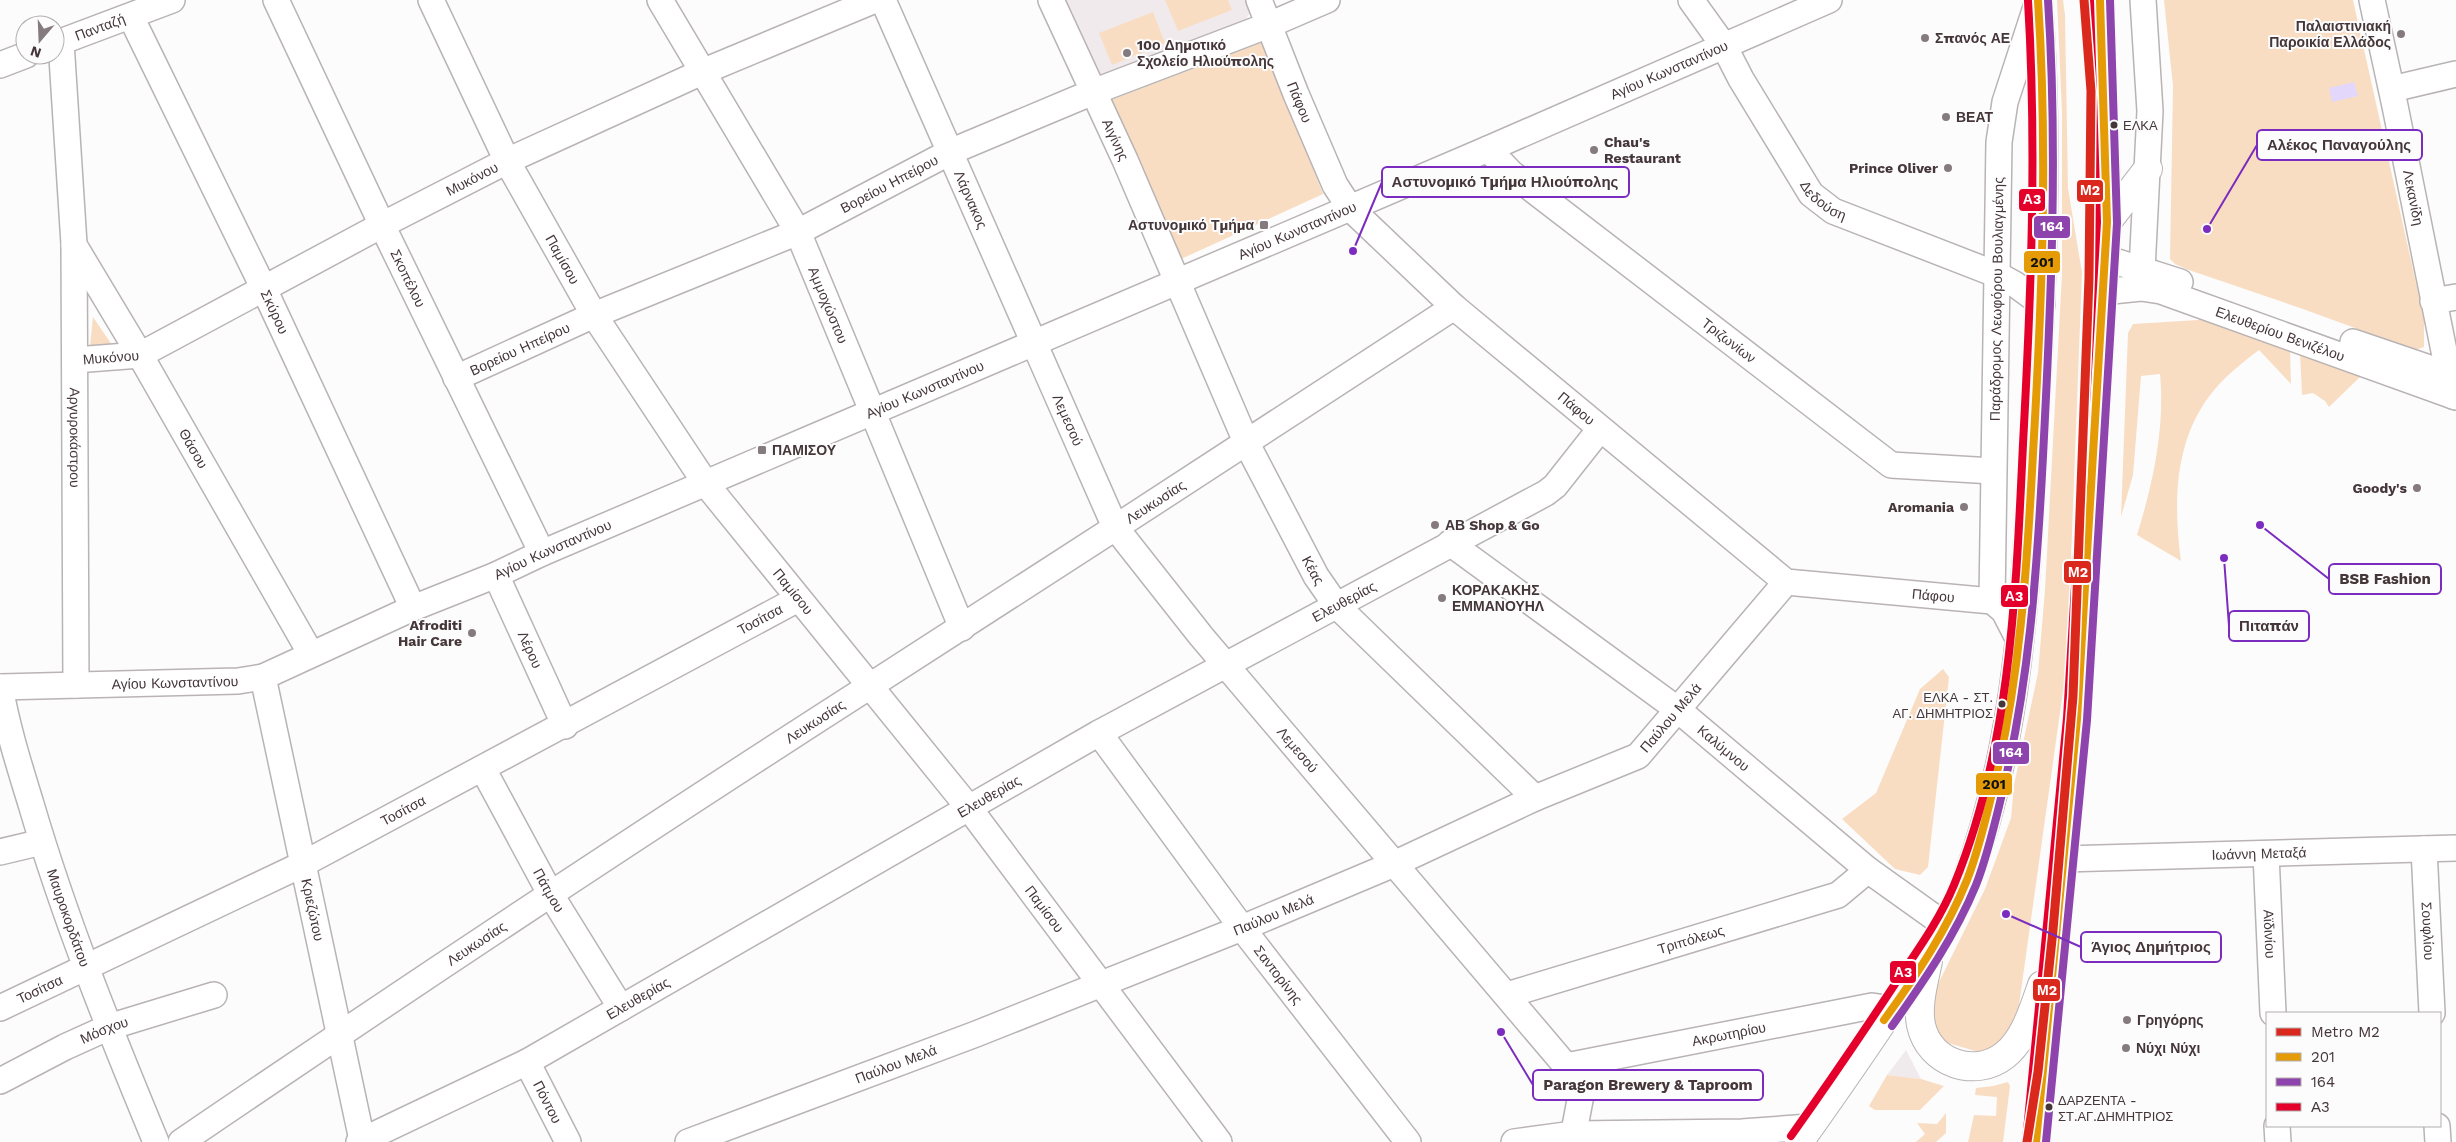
<svg xmlns="http://www.w3.org/2000/svg" width="2456" height="1142" font-family="'Work Sans',sans-serif">
	<style>
		.built { fill: #f0eaed }
		.green { fill: #f9ddc3 }
		.water { fill: #e3d7fc }
		.lines { fill: none; stroke-linecap: round; stroke-linejoin: round }
		.minor-casing { stroke: #b9b3b4; stroke-width: 28 }
		.major-casing { stroke: #b9b3b4; stroke-width: 30 }
		.minor { stroke: #fff; stroke-width: 25 }
		.major { stroke: #fff; stroke-width: 28 }
		.bus-1-casing { stroke: #fcfcfc; stroke-width: 11 }
		.bus-2-casing { stroke: #fcfcfc; stroke-width: 11 }
		.bus-3-casing { stroke: #fcfcfc; stroke-width: 11 }
		.bus-1 { stroke: #e59b06; stroke-width: 8 }
		.bus-2 { stroke: #8e44ad; stroke-width: 8 }
		.bus-3 { stroke: #e4002b; stroke-width: 8 }
		.metro-1-casing { stroke: #fcfcfc; stroke-width: 12 }
		.metro-1 { stroke: #da291c; stroke-width: 9 }
		.poi-dot { fill: #857b7e; stroke: #fcfcfc; stroke-width: 2 }
		.bus-dot { fill: #45363a; stroke: #fcfcfc; stroke-width: 2 }
		.labels { text-anchor: middle; stroke-width: 4; stroke-linejoin: round; paint-order: stroke }
		.bus-label { font-size: 13px; fill: #45363a; stroke: #fcfcfc; text-anchor: start }
		.poi-label { font-size: 14px; font-weight: bold; fill: #45363a; stroke: #fcfcfc; text-anchor: start }
		.street-label { font-size: 14px; fill: #45363a; stroke: #fcfcfc }
		.leader { fill: none; stroke: #7b2cbf; stroke-width: 2 }
		.callout-dot { fill: #7b2cbf; stroke: #fcfcfc; stroke-width: 2 }
		.callout { fill: #fcfcfc; stroke: #7b2cbf; stroke-width: 2 }
		.callout-label { font-size: 15px; text-anchor: middle; font-weight: bold; fill: #45363a }
		.line-badge { stroke: #fcfcfc; stroke-width: 2 }
		.badge-label { font-size: 14px; text-anchor: middle; font-weight: bold; fill: #fff }
		.pale-badge-label { font-size: 14px; text-anchor: middle; font-weight: bold; fill: #111 }
	</style>
	<rect width="100%" height="100%" fill="#fcfcfc"/>
	<path class="built" d="M 1062,0 L 1247,0 L 1251,11 L 1243,25 L 1097,82 Z
		M 1906,1050 L 1921,1079 L 1887,1075 Z"/>
	<path class="green" d="M 1165,0 L 1228,0 L 1232,10 L 1178,31 Z
		M 2057,0 L 2063,0 L 2065,15 L 2068,188 L 2082,273 L 2070,585 L 2064,684 L 2018,1012 L 2007,1041 L 1985,1054 L 1948,1043 L 1937,1035 L 1931,1021 L 1936,988 L 1985,889 L 2011,818 L 2014,785 L 2038,673 L 2045,590 L 2062,274 L 2062,112 Z
		M 2164,0 L 2353,0 L 2424,319 L 2424,347 L 2415,350 L 2303,309 L 2186,269 L 2175,264 L 2170,259 L 2173,86 Z
		M 1153,12 L 1165,43 L 1112,65 L 1099,33 Z
		M 1263,42 L 1323,194 L 1179,260 L 1106,102 Z
		M 93,317 L 112,345 L 90,346 Z
		M 2200,317 L 2290,349 L 2291,384 L 2259,350 C 2243,362 2228,374 2215,389 C 2174,437 2173,502 2181,561 L 2137,535 C 2153,483 2165,429 2160,374 L 2141,376 L 2133,475 L 2121,517 L 2128,333 L 2133,324 L 2198,320 Z
		M 2300,353 L 2361,376 L 2329,407 L 2325,401 L 2313,393 L 2302,395 Z
		M 1943,669 L 1949,677 L 1928,867 L 1920,875 L 1895,869 L 1842,819 L 1876,793 L 1920,689 Z
		M 1887,1075 L 1921,1079 L 1944,1086 L 1920,1110 L 1875,1110 L 1869,1106 Z
		M 2008,1082 L 2010,1086 L 2003,1142 L 1968,1142 L 1974,1115 L 1996,1116 L 1997,1097 L 1975,1095 L 1976,1088 L 1993,1086 Z
		M 1946,1113 L 1946,1133 L 1936,1142 L 1916,1142 L 1925,1134 L 1917,1123 L 1937,1124 Z"/>
	<path class="water" d="M 2354,82 L 2358,96 L 2332,102 L 2329,88 Z"/>
	<g class="lines">
		<defs>
			<g id="minor">
				<path id="s1" d="M 276,0 L 382,225 L 542,553"/>
				<path id="s2" d="M 431,0 L 507,161 L 594,315 L 706,484 L 969,808 L 1219,1142"/>
				<path id="s3" d="M 660,0 L 798,232 L 962,628"/>
				<path id="s4" d="M 883,0 L 1115,527 L 1201,636 L 1566,1066 L 1581,1095 L 1572,1142"/>
				<path id="s5" d="M 1051,0 L 1125,160 L 1247,444 L 1316,576 L 1336,605 L 1535,798"/>
				<path id="s6" d="M 1259,0 L 1296,94 L 1335,185 L 1350,208 L 1454,307 L 1786,582 L 1992,601 L 2004,611 L 2020,642"/>
				<path id="s7" d="M 1691,0 L 1724,46 L 1741,79 L 1811,194 L 1833,211 L 1998,275 L 2016,285 L 2042,304"/>
				<path id="s8" d="M 2372,0 L 2395,106 L 2453,396"/>
				<path id="s9" d="M 131,17 L 264,289 L 413,608"/>
				<path id="s10" d="M 61,42 L 74,244 L 76,685"/>
				<path id="s11" d="M 55,44 L 172,0"/>
				<path d="M 0,65 L 26,55"/>
				<path d="M 2392,89 L 2456,74"/>
				<path id="s12" d="M 1488,149 L 1511,173 L 1891,465 L 1993,471"/>
				<path id="s13" d="M 74,245 L 140,355 L 311,654"/>
				<path d="M 2105,258 L 2180,282"/>
				<path d="M 2142,270 L 2150,111 L 2143,0"/>
				<path id="s14" d="M 2102,292 L 2141,288 L 2161,291 L 2456,397"/>
				<path d="M 2433,301 L 2456,297"/>
				<path d="M 2353,342 L 2450,375"/>
				<path id="s15" d="M 75,360 L 140,355 L 382,225 L 507,161 L 702,72 L 875,0"/>
				<path id="s16" d="M 456,378 L 594,315 L 798,232 L 950,152 L 1093,92 L 1269,25 L 1327,0"/>
				<path id="s17" d="M 1450,543 L 1677,709 L 1868,870 L 1945,925"/>
				<path id="s18" d="M 496,575 L 565,726"/>
				<path id="s19" d="M 1992,601 L 1999,142 L 2005,102 L 2037,4"/>
				<path id="s20" d="M 263,677 L 362,1140"/>
				<path id="s21" d="M 0,687 L 238,681 L 263,677 L 413,608 L 496,575 L 542,553 L 1488,149 L 1829,0"/>
				<path id="s22" d="M 0,687 C 7,727 19,765 31,804 C 65,920 110,1031 156,1142"/>
				<path id="s23" d="M 1099,733 L 1242,928 L 1408,1142"/>
				<path id="s24" d="M 483,769 L 551,895 L 621,1008"/>
				<path id="s25" d="M 2424,849 L 2432,1013"/>
				<path d="M 0,852 L 42,842"/>
				<path id="s26" d="M 2266,854 L 2273,1013"/>
				<path id="s27" d="M 2063,859 L 2456,848"/>
				<path id="s28" d="M 1507,995 L 1838,895 L 1868,870"/>
				<path id="s29" d="M 0,1008 L 303,864 L 798,599"/>
				<path id="s30" d="M 527,1062 L 568,1142"/>
				<path id="s31" d="M 1566,1066 L 1872,1006 L 1892,1009"/>
				<path id="s32" d="M 0,1081 L 65,1047 L 109,1027 L 214,995"/>
				<path d="M 2277,1126 L 2278,1142"/>
				<path d="M 2437,1126 L 2438,1142"/>
				<path id="s33" d="M 181,1142 C 409,987 638,835 870,686 C 1065,560 1260,435 1454,307"/>
				<path id="s34" d="M 359,1142 L 527,1062 L 1099,733 L 1546,493 L 1555,486 L 1600,429"/>
				<path id="s35" d="M 688,1142 L 976,1034 L 1242,928 L 1394,864 L 1535,798 L 1638,756 L 1786,582"/>
				<path d="M 1514,1142 L 1573,1134 L 1742,1132 L 1809,1127"/>
			</g>
			<path id="major" d="M 2107,222 L 2148,169
				M 1928,961 C 1924,981 1917,1005 1921,1025 C 1929,1063 1975,1079 2005,1055 C 2025,1039 2034,1008 2042,985
				M 1799,1142 C 1836,1090 1873,1037 1908,983 C 1930,950 1953,917 1967,879 C 2020,737 2026,583 2034,433 C 2042,289 2049,144 2038,0
				M 2036,1142 L 2077,719 L 2107,222 L 2100,0"/>
		</defs>
		<use href="#minor" class="minor-casing"/>
		<use href="#major" class="major-casing"/>
		<use href="#minor" class="minor"/>
		<use href="#major" class="major"/>
		<defs>
			<path id="bus-1" d="M 1884,1020 C 1916,976 1947,930 1967,880 C 1978,852 1985,822 1992,793 C 2020,682 2027,568 2033,453 C 2042,302 2048,151 2038,0
				M 2036,1142 L 2077,719 L 2107,222 L 2100,0"/>
			<path id="bus-2" d="M 1892,1026 C 1924,981 1955,936 1976,885 C 1987,857 1994,827 2001,798 C 2029,686 2037,571 2043,456 C 2051,304 2058,152 2048,0
				M 2046,1142 L 2087,720 L 2117,223 L 2110,0"/>
			<path id="bus-3" d="M 1791,1136 C 1828,1084 1864,1031 1899,978 C 1919,948 1940,919 1954,885 C 2011,747 2016,591 2023,444 C 2031,296 2037,149 2028,1
				M 2026,1141 L 2067,718 L 2097,222 L 2090,0"/>
		</defs>
		<use href="#bus-1" class="bus-1-casing"/>
		<use href="#bus-2" class="bus-2-casing"/>
		<use href="#bus-3" class="bus-3-casing"/>
		<use href="#bus-1" class="bus-1"/>
		<use href="#bus-2" class="bus-2"/>
		<use href="#bus-3" class="bus-3"/>
		<defs>
			<path id="metro-1" d="M 2027,1142 L 2038,1072 L 2053,930 L 2073,696 L 2089,278 L 2091,91 L 2084,0"/>
		</defs>
		<use href="#metro-1" class="metro-1-casing"/>
		<use href="#metro-1" class="metro-1"/>
	</g>
	<g class="poi-dot">
		<circle cx="2401" cy="34" r="5"/>
		<circle cx="1925" cy="38" r="5"/>
		<circle cx="1127" cy="53" r="5"/>
		<circle cx="1946" cy="117" r="5"/>
		<circle cx="1594" cy="150" r="5"/>
		<circle cx="1948" cy="168" r="5"/>
		<rect x="1259" y="220" width="10" height="10" rx="2.5"/>
		<rect x="757" y="445" width="10" height="10" rx="2.5"/>
		<circle cx="2417" cy="488" r="5"/>
		<circle cx="1964" cy="507" r="5"/>
		<circle cx="1435" cy="525" r="5"/>
		<circle cx="1442" cy="598" r="5"/>
		<circle cx="472" cy="633" r="5"/>
		<circle cx="2127" cy="1020" r="5"/>
		<circle cx="2126" cy="1048" r="5"/>
	</g>
	<g class="bus-dot">
		<circle cx="2114" cy="125" r="4.5"/>
		<circle cx="2002" cy="704" r="4.5"/>
		<circle cx="2049" cy="1107" r="4.5"/>
	</g>
	<g class="labels">
		<g class="bus-label">
			<text x="2123" y="130">ΕΛΚΑ</text>
			<text x="1993" y="702" text-anchor="end">ΕΛΚΑ - ΣΤ.<tspan x="1993" dy="16">ΑΓ. ΔΗΜΗΤΡΙΟΣ</tspan></text>
			<text x="2058" y="1105">ΔΑΡΖΕΝΤΑ -<tspan x="2058" dy="16">ΣΤ.ΑΓ.ΔΗΜΗΤΡΙΟΣ</tspan></text>
		</g>
		<g class="poi-label">
			<text x="2391" y="31" text-anchor="end">Παλαιστινιακή<tspan x="2391" dy="16">Παροικία Ελλάδος</tspan></text>
			<text x="1935" y="43">Σπανός ΑΕ</text>
			<text x="1137" y="50">10ο Δημοτικό<tspan x="1137" dy="16">Σχολείο Ηλιούπολης</tspan></text>
			<text x="1956" y="122">ΒΕΑΤ</text>
			<text x="1604" y="147">Chau's<tspan x="1604" dy="16">Restaurant</tspan></text>
			<text x="1938" y="173" text-anchor="end">Prince Oliver</text>
			<text x="1254" y="230" text-anchor="end">Αστυνομικό Τμήμα</text>
			<text x="772" y="455">ΠΑΜΙΣΟΥ</text>
			<text x="2407" y="493" text-anchor="end">Goody's</text>
			<text x="1954" y="512" text-anchor="end">Aromania</text>
			<text x="1445" y="530">ΑΒ Shop &amp; Go</text>
			<text x="1452" y="595">ΚΟΡΑΚΑΚΗΣ<tspan x="1452" dy="16">ΕΜΜΑΝΟΥΗΛ</tspan></text>
			<text x="462" y="630" text-anchor="end">Afroditi<tspan x="462" dy="16">Hair Care</tspan></text>
			<text x="2137" y="1025">Γρηγόρης</text>
			<text x="2136" y="1053">Νύχι Νύχι</text>
		</g>
		<g class="street-label">
			<text dy="5" stroke="none"><textPath href="#s11" startOffset="48">Πανταζή</textPath></text>
			<text dy="5" stroke="none"><textPath href="#s21" startOffset="1795">Αγίου Κωνσταντίνου</textPath></text>
			<text dy="5" stroke="none"><textPath href="#s6" startOffset="110">Πάφου</textPath></text>
			<text dy="5" stroke="none"><textPath href="#s5" startOffset="154">Αιγίνης</textPath></text>
			<text dy="5" stroke="none"><textPath href="#s15" startOffset="441">Μυκόνου</textPath></text>
			<text dy="5" stroke="none"><textPath href="#s16" startOffset="475">Βορείου Ηπείρου</textPath></text>
			<text dy="5" stroke="none"><textPath href="#s7" startOffset="242">Δεδούση</textPath></text>
			<text dy="5" stroke="none"><textPath href="#s8" startOffset="202">Λεκανίδη</textPath></text>
			<text dy="5" stroke="none"><textPath href="#s4" startOffset="218">Λάρνακος</textPath></text>
			<text dy="5" stroke="none"><textPath href="#s21" startOffset="1390">Αγίου Κωνσταντίνου</textPath></text>
			<text dy="5" stroke="none"><textPath href="#s2" startOffset="291">Παμίσου</textPath></text>
			<text dy="5" stroke="none"><textPath href="#s1" startOffset="308">Σκοπέλου</textPath></text>
			<text dy="5" stroke="none"><textPath href="#s19" startOffset="302">Παράδρομος Λεωφόρου Βουλιαγμένης</textPath></text>
			<text dy="5" stroke="none"><textPath href="#s3" startOffset="349">Αμμοχώστου</textPath></text>
			<text dy="5" stroke="none"><textPath href="#s9" startOffset="328">Σκύρου</textPath></text>
			<text dy="5" stroke="none"><textPath href="#s14" startOffset="186">Ελευθερίου Βενιζέλου</textPath></text>
			<text dy="5" stroke="none"><textPath href="#s12" startOffset="308">Τριζωνίων</textPath></text>
			<text dy="5" stroke="none"><textPath href="#s16" startOffset="70">Βορείου Ηπείρου</textPath></text>
			<text dy="5" stroke="none"><textPath href="#s15" startOffset="36">Μυκόνου</textPath></text>
			<text dy="5" stroke="none"><textPath href="#s21" startOffset="985">Αγίου Κωνσταντίνου</textPath></text>
			<text dy="5" stroke="none"><textPath href="#s6" startOffset="530">Πάφου</textPath></text>
			<text dy="5" stroke="none"><textPath href="#s4" startOffset="459">Λεμεσού</textPath></text>
			<text dy="5" stroke="none"><textPath href="#s10" startOffset="396">Αργυροκάστρου</textPath></text>
			<text dy="5" stroke="none"><textPath href="#s13" startOffset="236">Θάσου</textPath></text>
			<text dy="5" stroke="none"><textPath href="#s33" startOffset="1166">Λευκωσίας</textPath></text>
			<text dy="5" stroke="none"><textPath href="#s21" startOffset="580">Αγίου Κωνσταντίνου</textPath></text>
			<text dy="5" stroke="none"><textPath href="#s5" startOffset="628">Κέας</textPath></text>
			<text dy="5" stroke="none"><textPath href="#s2" startOffset="696">Παμίσου</textPath></text>
			<text dy="5" stroke="none"><textPath href="#s6" startOffset="950">Πάφου</textPath></text>
			<text dy="5" stroke="none"><textPath href="#s34" startOffset="1124">Ελευθερίας</textPath></text>
			<text dy="5" stroke="none"><textPath href="#s29" startOffset="854">Τοσίτσα</textPath></text>
			<text dy="5" stroke="none"><textPath href="#s18" startOffset="82">Λέρου</textPath></text>
			<text dy="5" stroke="none"><textPath href="#s21" startOffset="175">Αγίου Κωνσταντίνου</textPath></text>
			<text dy="5" stroke="none"><textPath href="#s35" startOffset="1076">Παύλου Μελά</textPath></text>
			<text dy="5" stroke="none"><textPath href="#s33" startOffset="761">Λευκωσίας</textPath></text>
			<text dy="5" stroke="none"><textPath href="#s4" startOffset="864">Λεμεσού</textPath></text>
			<text dy="5" stroke="none"><textPath href="#s17" startOffset="342">Καλύμνου</textPath></text>
			<text dy="5" stroke="none"><textPath href="#s34" startOffset="719">Ελευθερίας</textPath></text>
			<text dy="5" stroke="none"><textPath href="#s29" startOffset="449">Τοσίτσα</textPath></text>
			<text dy="5" stroke="none"><textPath href="#s27" startOffset="196">Ιωάννη Μεταξά</textPath></text>
			<text dy="5" stroke="none"><textPath href="#s24" startOffset="138">Πάτμου</textPath></text>
			<text dy="5" stroke="none"><textPath href="#s20" startOffset="238">Κριεζώτου</textPath></text>
			<text dy="5" stroke="none"><textPath href="#s2" startOffset="1101">Παμίσου</textPath></text>
			<text dy="5" stroke="none"><textPath href="#s35" startOffset="628">Παύλου Μελά</textPath></text>
			<text dy="5" stroke="none"><textPath href="#s22" startOffset="241">Μαυροκορδάτου</textPath></text>
			<text dy="5" stroke="none"><textPath href="#s25" startOffset="82">Σουφλίου</textPath></text>
			<text dy="5" stroke="none"><textPath href="#s26" startOffset="80">Αϊδινίου</textPath></text>
			<text dy="5" stroke="none"><textPath href="#s28" startOffset="192">Τριπόλεως</textPath></text>
			<text dy="5" stroke="none"><textPath href="#s33" startOffset="356">Λευκωσίας</textPath></text>
			<text dy="5" stroke="none"><textPath href="#s23" startOffset="301">Σαντορίνης</textPath></text>
			<text dy="5" stroke="none"><textPath href="#s29" startOffset="44">Τοσίτσα</textPath></text>
			<text dy="5" stroke="none"><textPath href="#s34" startOffset="314">Ελευθερίας</textPath></text>
			<text dy="5" stroke="none"><textPath href="#s32" startOffset="116">Μόσχου</textPath></text>
			<text dy="5" stroke="none"><textPath href="#s31" startOffset="166">Ακρωτηρίου</textPath></text>
			<text dy="5" stroke="none"><textPath href="#s35" startOffset="222">Παύλου Μελά</textPath></text>
			<text dy="5" stroke="none"><textPath href="#s30" startOffset="45">Πόντου</textPath></text>
		</g>
	</g>
	<path class="leader" d="M2207 229L2257 145M1353 251L1382 182M2260 525L2329 579M2224 558L2229 626M2006 914L2081 947M1501 1032L1533 1085"/>
	<g class="callout-dot">
		<circle cx="2207" cy="229" r="5"/>
		<circle cx="1353" cy="251" r="5"/>
		<circle cx="2260" cy="525" r="5"/>
		<circle cx="2224" cy="558" r="5"/>
		<circle cx="2006" cy="914" r="5"/>
		<circle cx="1501" cy="1032" r="5"/>
	</g>
	<g class="callout">
		<rect x="2257" y="130" width="165" height="30" rx="5"/>
		<rect x="1382" y="167" width="247" height="30" rx="5"/>
		<rect x="2329" y="564" width="112" height="30" rx="5"/>
		<rect x="2229" y="611" width="80" height="30" rx="5"/>
		<rect x="2081" y="932" width="140" height="30" rx="5"/>
		<rect x="1533" y="1070" width="230" height="30" rx="5"/>
	</g>
	<g class="callout-label">
		<text x="2339" y="150">Αλέκος Παναγούλης</text>
		<text x="1505" y="187">Αστυνομικό Τμήμα Ηλιούπολης</text>
		<text x="2385" y="584">BSB Fashion</text>
		<text x="2269" y="631">Πιταπάν</text>
		<text x="2151" y="952">Άγιος Δημήτριος</text>
		<text x="1648" y="1090">Paragon Brewery &amp; Taproom</text>
	</g>
	<g class="line-badge">
		<rect x="2076" y="179" width="28" height="24" rx="5" fill="#da291c"/>
		<rect x="2018" y="188" width="28" height="24" rx="5" fill="#e4002b"/>
		<rect x="2033" y="215" width="38" height="24" rx="5" fill="#8e44ad"/>
		<rect x="2023" y="250" width="38" height="24" rx="5" fill="#e59b06"/>
		<rect x="2063" y="560" width="29" height="24" rx="5" fill="#da291c"/>
		<rect x="2000" y="584" width="29" height="24" rx="5" fill="#e4002b"/>
		<rect x="1992" y="741" width="38" height="24" rx="5" fill="#8e44ad"/>
		<rect x="1975" y="772" width="38" height="24" rx="5" fill="#e59b06"/>
		<rect x="1889" y="960" width="28" height="24" rx="5" fill="#e4002b"/>
		<rect x="2032" y="978" width="29" height="24" rx="5" fill="#da291c"/>
	</g>
	<g class="badge-label">
		<text x="2090" y="195">Μ2</text>
		<text x="2032" y="204">Α3</text>
		<text x="2052" y="231">164</text>
		<text x="2078" y="577">Μ2</text>
		<text x="2014" y="601">Α3</text>
		<text x="2011" y="757">164</text>
		<text x="1903" y="977">Α3</text>
		<text x="2047" y="995">Μ2</text>
	</g>
	<g class="pale-badge-label">
		<text x="2042" y="267">201</text>
		<text x="1994" y="789">201</text>
	</g>
	<rect x="2266" y="1012" width="175" height="115" fill="#fcfcfc" stroke="#b3adae"/>
	<rect x="2276" y="1028" width="25" height="8" fill="#da291c" stroke="#b3adae"/>
	<text x="2311" y="1037" font-size="15" fill="#45363a">Metro Μ2</text>
	<rect x="2276" y="1053" width="25" height="8" fill="#e59b06" stroke="#b3adae"/>
	<text x="2311" y="1062" font-size="15" fill="#45363a">201</text>
	<rect x="2276" y="1078" width="25" height="8" fill="#8e44ad" stroke="#b3adae"/>
	<text x="2311" y="1087" font-size="15" fill="#45363a">164</text>
	<rect x="2276" y="1103" width="25" height="8" fill="#e4002b" stroke="#b3adae"/>
	<text x="2311" y="1112" font-size="15" fill="#45363a">Α3</text>
	<g transform="translate(40 40) rotate(199)"><circle r="24" fill="#fcfcfc" stroke="#b3adae"/>
	<path d="M0-4L9 19L0 12L-9 19Z" fill="#857b7e"/>
	<text y="-8" font-size="14" font-weight="bold" text-anchor="middle" fill="#45363a">N</text>
	</g>
</svg>
